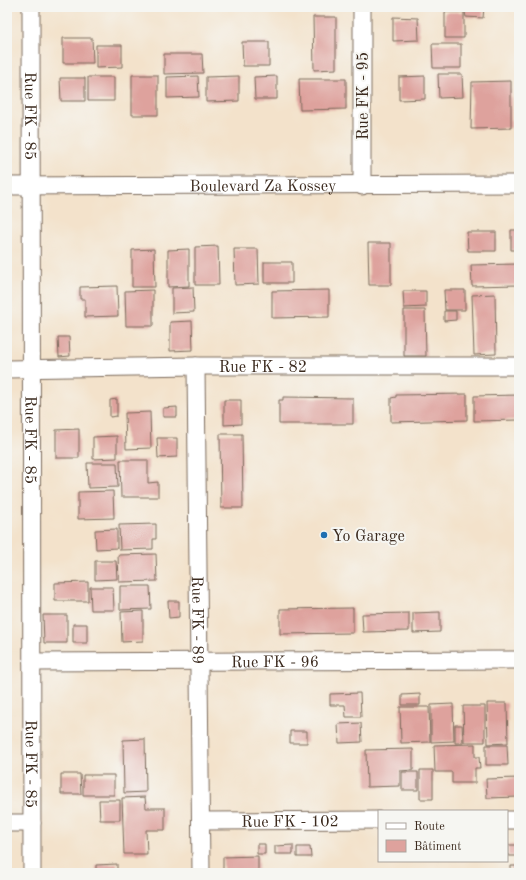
<svg xmlns="http://www.w3.org/2000/svg" width="526" height="880" font-family="'Old Standard TT',serif">
	<style>
		.building { fill: #dea29d }
		.lines { fill: none; stroke-linecap: round; stroke-linejoin: round }
		.minor-casing { stroke: #7b6a5b; stroke-width: 19 }
		.minor { stroke: #fff; stroke-width: 17 }
		.poi-dot { fill: #1f6fb2; stroke: #f6f6f2; stroke-width: 1.5 }
		.labels { text-anchor: middle; stroke-width: 4; stroke-linejoin: round; paint-order: stroke }
		.street-label { font-size: 16px; fill: #3b2a1e; stroke: #f6f6f2 }
		.poi-label { font-size: 16px; fill: #3b2a1e; stroke: #f6f6f2; text-anchor: start }
	</style>
	<rect width="100%" height="100%" fill="#f6f6f2"/>
	<filter id="ink" filterUnits="userSpaceOnUse"><feTurbulence type="fractalNoise" baseFrequency=".025" numOctaves="2"/><feDisplacementMap in="SourceGraphic" scale="8" xChannelSelector="R" yChannelSelector="G"/><feConvolveMatrix kernelMatrix="1 2 1 2 8 2 1 2 1" color-interpolation-filters="sRGB"/></filter>
	<filter id="wash" filterUnits="userSpaceOnUse"><feTurbulence type="fractalNoise" baseFrequency=".012" numOctaves="4" result="noise"/><feDisplacementMap in="SourceGraphic" scale="16" xChannelSelector="R" yChannelSelector="G"/><feGaussianBlur stdDeviation="0.9" result="paint"/><feColorMatrix in="noise" values="0 0 0 0 0 0 0 0 0 0 0 0 0 0 0 0 0 1.4 0 .05"/><feComposite in="paint" operator="in"/></filter>
	<g filter="url(#wash)">
		<rect width="100%" height="100%" fill="#f3e2cb"/>
		<g id="blocks">
			<path class="building" d="M 464,7 L 484,7 L 483,18 L 466,17 Z
				M 445,12 L 464,12 L 464,38 L 445,38 Z
				M 313,17 L 336,17 L 336,69 L 314,70 Z
				M 393,17 L 418,18 L 419,40 L 393,41 Z
				M 63,38 L 92,38 L 93,63 L 63,63 Z
				M 242,42 L 269,42 L 269,66 L 243,66 Z
				M 432,44 L 461,44 L 461,68 L 433,68 Z
				M 96,45 L 122,45 L 122,67 L 96,68 Z
				M 164,54 L 202,54 L 203,73 L 164,74 Z
				M 438,74 L 462,74 L 463,97 L 439,98 Z
				M 132,75 L 158,75 L 158,115 L 132,115 Z
				M 198,76 L 199,97 L 167,98 L 167,77 Z
				M 239,76 L 239,101 L 206,102 L 206,77 Z
				M 277,76 L 277,99 L 255,99 L 254,77 Z
				M 425,76 L 425,99 L 399,100 L 399,77 Z
				M 88,77 L 114,77 L 114,101 L 88,101 Z
				M 60,78 L 85,78 L 85,101 L 61,101 Z
				M 299,79 L 346,79 L 346,109 L 300,110 Z
				M 511,81 L 511,128 L 471,129 L 472,82 Z
				M 511,230 L 519,230 L 519,250 L 511,250 Z
				M 467,232 L 496,232 L 496,251 L 468,251 Z
				M 368,243 L 391,243 L 391,285 L 369,285 Z
				M 218,246 L 219,285 L 195,285 L 195,247 Z
				M 154,249 L 155,287 L 132,287 L 132,250 Z
				M 189,249 L 189,286 L 168,287 L 168,250 Z
				M 234,249 L 258,249 L 259,284 L 235,285 Z
				M 264,262 L 292,262 L 292,283 L 264,283 Z
				M 519,264 L 519,285 L 472,286 L 471,265 Z
				M 117,286 L 118,316 L 85,317 L 85,299 L 80,299 L 80,287 Z
				M 193,287 L 194,312 L 172,313 L 172,288 Z
				M 153,290 L 153,326 L 126,326 L 125,291 Z
				M 329,290 L 329,317 L 272,318 L 272,291 Z
				M 444,290 L 465,290 L 465,310 L 445,310 Z
				M 403,291 L 426,291 L 426,307 L 404,308 Z
				M 495,294 L 496,354 L 474,355 L 472,295 Z
				M 404,310 L 425,310 L 426,356 L 404,356 Z
				M 444,311 L 456,311 L 456,320 L 444,321 Z
				M 192,321 L 193,350 L 170,351 L 170,322 Z
				M 58,337 L 69,337 L 70,356 L 59,357 Z
				M 467,394 L 467,420 L 391,422 L 391,398 L 396,397 L 396,395 Z
				M 519,395 L 519,420 L 474,421 L 474,396 Z
				M 283,397 L 353,398 L 353,424 L 279,424 L 279,400 L 283,400 Z
				M 117,399 L 117,416 L 110,417 L 110,400 Z
				M 224,400 L 241,400 L 241,424 L 224,425 Z
				M 177,407 L 177,417 L 163,417 L 163,408 Z
				M 150,412 L 151,448 L 126,449 L 125,413 Z
				M 79,429 L 79,458 L 56,458 L 56,430 Z
				M 220,434 L 242,434 L 243,508 L 221,508 Z
				M 117,436 L 117,458 L 93,459 L 93,437 Z
				M 157,438 L 177,438 L 177,457 L 158,458 Z
				M 120,460 L 148,460 L 148,483 L 158,482 L 158,497 L 121,497 Z
				M 87,463 L 117,463 L 118,487 L 88,488 Z
				M 113,491 L 114,518 L 78,519 L 78,492 Z
				M 156,524 L 156,539 L 153,539 L 153,549 L 120,550 L 119,525 Z
				M 117,529 L 117,548 L 96,549 L 95,530 Z
				M 156,554 L 157,581 L 119,582 L 118,555 Z
				M 95,561 L 116,561 L 117,579 L 95,580 Z
				M 88,582 L 88,601 L 55,601 L 55,583 Z
				M 120,586 L 150,586 L 151,609 L 120,610 Z
				M 90,587 L 113,587 L 114,610 L 91,610 Z
				M 168,601 L 179,601 L 179,617 L 169,618 Z
				M 353,608 L 353,633 L 280,634 L 280,609 Z
				M 143,611 L 143,641 L 122,642 L 121,612 Z
				M 440,612 L 440,632 L 413,633 L 413,613 Z
				M 409,613 L 409,631 L 363,632 L 362,614 Z
				M 43,615 L 67,615 L 67,643 L 44,643 Z
				M 73,624 L 87,624 L 87,643 L 73,643 Z
				M 360,693 L 361,717 L 346,717 L 345,705 L 330,705 L 330,694 Z
				M 420,694 L 420,705 L 402,705 L 402,695 Z
				M 487,703 L 507,703 L 508,743 L 488,744 Z
				M 453,704 L 454,741 L 431,742 L 431,705 Z
				M 463,706 L 485,706 L 485,742 L 464,742 Z
				M 400,707 L 429,707 L 430,742 L 401,743 Z
				M 361,723 L 362,742 L 339,743 L 338,724 Z
				M 455,725 L 462,725 L 463,743 L 455,743 Z
				M 290,731 L 307,731 L 307,743 L 290,743 Z
				M 145,739 L 146,792 L 124,793 L 123,740 Z
				M 475,744 L 475,757 L 479,757 L 480,768 L 475,768 L 475,783 L 452,783 L 452,772 L 435,772 L 434,745 Z
				M 486,745 L 507,745 L 508,765 L 486,765 Z
				M 413,749 L 413,770 L 400,771 L 400,786 L 367,787 L 366,750 Z
				M 420,770 L 433,770 L 433,799 L 420,799 Z
				M 402,772 L 418,772 L 418,790 L 402,790 Z
				M 61,774 L 80,774 L 81,794 L 61,794 Z
				M 83,775 L 114,775 L 114,795 L 83,795 Z
				M 519,778 L 519,797 L 487,798 L 486,779 Z
				M 145,797 L 146,808 L 165,808 L 165,830 L 146,830 L 147,854 L 124,854 L 122,798 Z
				M 99,800 L 120,800 L 120,820 L 100,820 Z
				M 257,844 L 265,844 L 265,854 L 257,854 Z
				M 293,845 L 293,854 L 275,854 L 275,846 Z
				M 508,845 L 519,845 L 519,856 L 508,856 Z
				M 297,847 L 310,847 L 311,857 L 297,857 Z
				M 258,856 L 258,873 L 223,873 L 223,857 Z
				M 117,864 L 117,873 L 96,873 L 96,865 Z
				M 511,866 L 519,866 L 519,873 L 511,873 Z"/>
		</g>
	</g>
	<g filter="url(#ink)">
		<use href="#blocks" fill-opacity="0" stroke="#7b6a5b" stroke-width="1"/>
		<g class="lines">
			<defs>
				<g id="minor">
					<path id="s1" d="M 31,7 L 32,873"/>
					<path id="s2" d="M 7,186 L 519,184"/>
					<path d="M 362,186 L 362,7"/>
					<path id="s3" d="M 196,366 L 201,873"/>
					<path id="s4" d="M 7,369 L 196,366 L 519,366"/>
					<path id="s5" d="M 32,662 L 519,660"/>
					<path d="M 507,820 L 519,820"/>
					<path id="s6" d="M 201,821 L 379,820"/>
					<path d="M 7,823 L 32,823"/>
				</g>
			</defs>
			<use href="#minor" class="minor-casing"/>
			<use href="#minor" class="minor"/>
		</g>
	</g>
	<circle class="poi-dot" cx="324" cy="535" r="4"/>
	<g class="labels">
		<g class="street-label">
			<text transform="translate(362 96) rotate(-90)" y="6">Rue FK - 95</text>
			<text dy="6" stroke="none"><textPath href="#s1" startOffset="109">Rue FK - 85</textPath></text>
			<text dy="6" stroke="none"><textPath href="#s2" startOffset="256">Boulevard Za Kossey</textPath></text>
			<text dy="6" stroke="none"><textPath href="#s4" startOffset="256">Rue FK - 82</textPath></text>
			<text dy="6" stroke="none"><textPath href="#s1" startOffset="433">Rue FK - 85</textPath></text>
			<text dy="6" stroke="none"><textPath href="#s3" startOffset="254">Rue FK - 89</textPath></text>
			<text dy="6" stroke="none"><textPath href="#s5" startOffset="243">Rue FK - 96</textPath></text>
			<text dy="6" stroke="none"><textPath href="#s1" startOffset="757">Rue FK - 85</textPath></text>
			<text dy="6" stroke="none"><textPath href="#s6" startOffset="89">Rue FK - 102</textPath></text>
		</g>
		<g class="poi-label">
			<text x="332" y="541">Yo Garage</text>
		</g>
	</g>
	<rect width="526" height="880" fill="none" stroke="#f6f6f2" stroke-width="24"/>
	<rect x="378" y="810" width="130" height="52" fill="#f6f6f2" stroke="#aba49d"/>
	<rect x="386" y="823" width="20" height="6" fill="#ffffff" stroke="#aba49d"/>
	<text x="414" y="830" font-size="12" fill="#3b2a1e">Route</text>
	<rect x="386" y="840" width="20" height="12" fill="#dea29d" stroke="#aba49d"/>
	<text x="414" y="850" font-size="12" fill="#3b2a1e">Bâtiment</text>
</svg>
